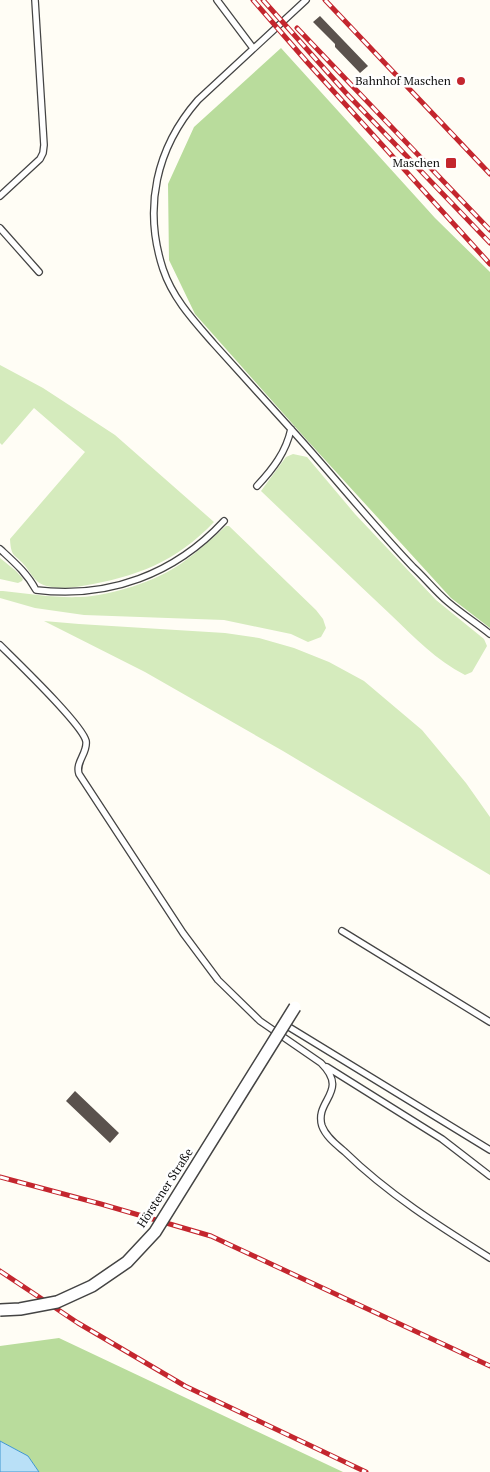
<svg xmlns="http://www.w3.org/2000/svg" width="490" height="1472" font-family="'PT Serif',serif">
	<style>
		.green { fill: #d5ebbd }
		.forest { fill: #b9dc9c }
		.water { fill: #b9e0f7; stroke: #3f96cf }
		.building { fill: #5a524d }
		.lines { fill: none; stroke-linecap: round; stroke-linejoin: round }
		.service-casing { stroke: #444; stroke-width: 8 }
		.service { stroke: #fff; stroke-width: 5.5 }
		.rail-casing { stroke: #c4262e; stroke-width: 5 }
		.rail { stroke: #fff; stroke-width: 3; stroke-dasharray: 9; stroke-linecap: butt }
		.minor-bridge-casing { stroke: #444; stroke-width: 14; stroke-linecap: butt }
		.minor-bridge { stroke: #fff; stroke-width: 11 }
		.poi-dot { fill: #c4262e; stroke: #fff; stroke-width: 2 }
		.labels { text-anchor: middle; stroke-width: 5; stroke-linejoin: round; paint-order: stroke }
		.poi-label { font-size: 12px; fill: #111; stroke: #fff; text-anchor: end }
		.street-label { font-size: 12px; fill: #111; stroke: #fff }
	</style>
	<rect width="100%" height="100%" fill="#fffdf5"/>
	<path class="green" d="M 0,365 L 43,388 L 115,435 L 214,522 C 176,562 136,577 82,586 C 69,588 49,590 38,582 C 33,578 30,572 26,567 C 15,553 11,559 10,539 L 85,452 L 34,408 L 2,445 L 0,443 Z
		M 293,454 L 307,457 L 355,514 L 436,600 L 484,639 L 487,646 L 472,672 L 465,675 C 437,661 414,637 391,615 C 347,574 304,532 261,491 L 286,457 Z
		M 226,526 L 229,526 L 316,610 L 323,619 L 326,628 L 321,637 L 308,642 L 291,634 L 224,620 L 84,615 L 35,608 L 0,598 L 0,591 L 3,591 C 29,594 55,598 80,597 C 110,596 157,581 182,563 C 197,552 212,539 226,526 Z
		M 0,558 L 16,571 L 23,579 L 22,581 L 18,583 L 0,579 Z
		M 44,621 L 79,624 L 225,633 L 259,638 L 294,648 L 329,662 L 364,681 L 422,730 L 466,783 L 490,817 L 490,875 L 283,751 L 145,672 Z"/>
	<path class="forest" d="M 281,48 L 435,218 L 490,272 L 490,628 L 451,598 L 306,439 L 195,314 L 169,260 L 168,184 L 194,127 Z
		M 59,1338 L 343,1472 L 39,1472 L 28,1456 L 0,1441 L 0,1346 Z"/>
	<path class="water" d="M 0,1441 L 28,1456 L 39,1472 L 0,1472 Z"/>
	<path class="building" d="M 320,16 L 368,66 L 360,73 L 335,47 L 335,44 L 313,22 Z
		M 75,1091 L 119,1133 L 110,1143 L 66,1101 Z"/>
	<g class="lines">
		<defs>
			<path id="service" d="M 217,0 L 253,48
				M 306,0 L 198,100 C 156,148 143,208 163,269 C 173,299 194,321 214,344 C 239,372 265,400 290,428 C 332,474 370,522 413,567 C 425,578 435,591 448,602 C 461,613 476,623 490,634
				M 0,196 L 40,159 L 43,153 L 44,145 L 35,0
				M 0,228 L 39,272
				M 257,486 C 273,469 286,452 291,429
				M 0,549 C 14,562 27,573 36,590 C 109,599 175,574 224,521
				M 0,645 C 16,661 82,724 86,741 C 88,753 75,762 79,774 L 183,933 L 218,980 L 260,1021 L 321,1063 C 350,1092 314,1100 322,1126 C 326,1137 337,1145 345,1152 C 388,1194 439,1226 490,1258
				M 342,931 L 490,1022
				M 284,1024 L 490,1150
				M 327,1067 L 442,1139 L 490,1176"/>
		</defs>
		<use href="#service" class="service-casing"/>
		<use href="#service" class="service"/>
		<defs>
			<path id="rail" d="M 253,0 L 307,62 L 490,264
				M 263,0 L 347,94 L 490,243
				M 325,0 L 490,174
				M 297,28 L 490,230
				M 0,1177 L 101,1204 L 211,1236 L 490,1366
				M 0,1271 L 78,1323 L 185,1386 L 366,1472"/>
		</defs>
		<use href="#rail" class="rail-casing"/>
		<use href="#rail" class="rail"/>
		<defs>
			<path id="minor-bridge" d="M 0,1310 L 20,1309 L 57,1302 L 92,1286 L 127,1262 L 155,1232 L 295,1007"/>
		</defs>
		<use href="#minor-bridge" class="minor-bridge-casing"/>
		<use href="#minor-bridge" class="minor-bridge"/>
	</g>
	<g class="poi-dot">
		<circle cx="461" cy="81" r="5"/>
		<rect x="445" y="157" width="12" height="12" rx="2.5"/>
	</g>
	<g class="labels">
		<g class="poi-label">
			<text x="451" y="85">Bahnhof Maschen</text>
			<text x="440" y="167">Maschen</text>
		</g>
		<g class="street-label">
			<text transform="translate(165 1188) rotate(-57)" y="4">Hörstener Straße</text>
		</g>
	</g>
</svg>
